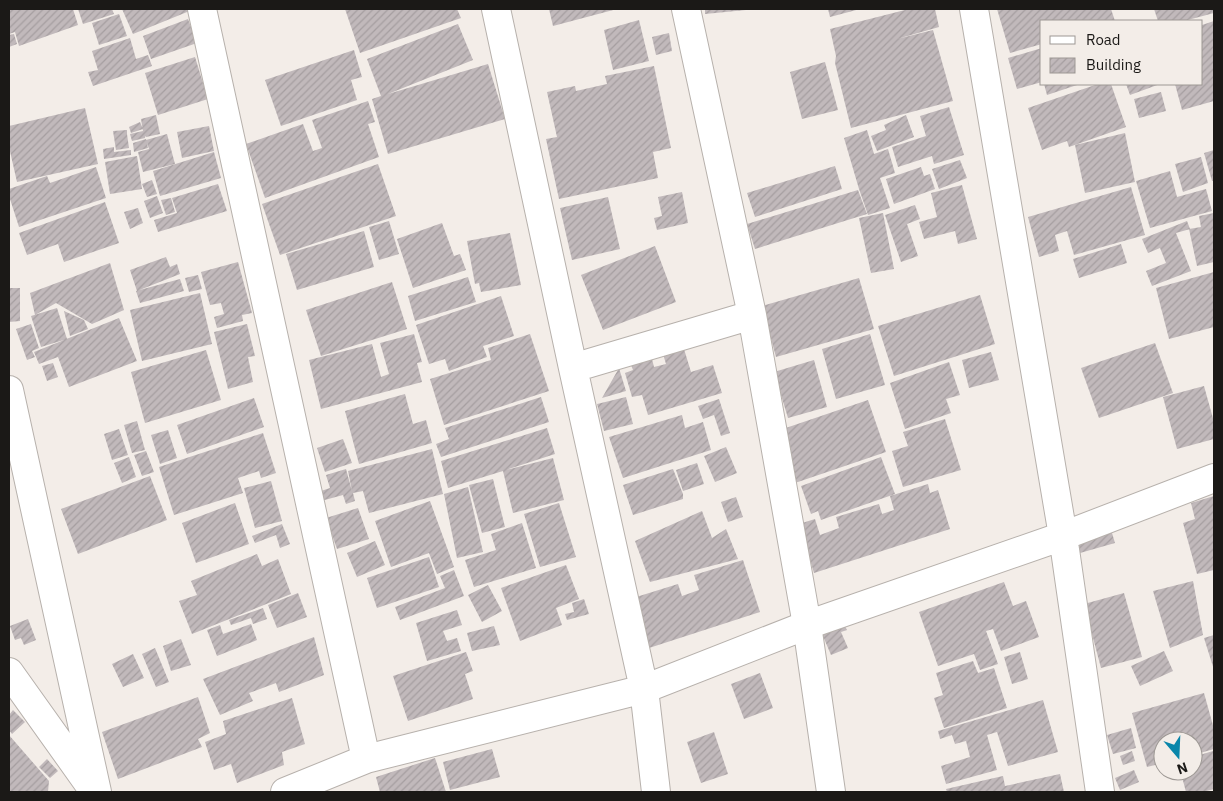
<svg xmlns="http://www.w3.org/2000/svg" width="1223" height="801" font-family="'IBM Plex Sans',sans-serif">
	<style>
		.building { fill: url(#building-hatch) }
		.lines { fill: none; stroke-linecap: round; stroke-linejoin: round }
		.minor-casing { stroke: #b7b1ac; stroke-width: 30 }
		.minor { stroke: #fff; stroke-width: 28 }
	</style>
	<defs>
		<pattern id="building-hatch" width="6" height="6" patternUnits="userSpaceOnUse" patternTransform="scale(1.25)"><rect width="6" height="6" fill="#c1b9bb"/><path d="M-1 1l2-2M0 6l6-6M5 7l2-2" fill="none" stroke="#a59ea0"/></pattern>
	</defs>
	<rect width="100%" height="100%" fill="#f3ede8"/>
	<path class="building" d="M 9,9 L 73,9 L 78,25 L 19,46 L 15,32 L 9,34 Z
		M 78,9 L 112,9 L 114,14 L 83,24 Z
		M 122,9 L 192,9 L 192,10 L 133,34 Z
		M 345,9 L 457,9 L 461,18 L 360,53 Z
		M 549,9 L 617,9 L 553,26 Z
		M 705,9 L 746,9 L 746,10 L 705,14 Z
		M 828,9 L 860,9 L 830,17 Z
		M 909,9 L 935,9 L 939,27 L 897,39 L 933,30 L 953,101 L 851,128 L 835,63 L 836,56 L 830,29 Z
		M 997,9 L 1111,9 L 1115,21 L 1042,21 L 1042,44 L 1010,53 Z
		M 1154,9 L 1214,9 L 1214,13 L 1184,21 L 1158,21 Z
		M 119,14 L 127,36 L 99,45 L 92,23 Z
		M 188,19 L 197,43 L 151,59 L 143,36 Z
		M 639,20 L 649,61 L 613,70 L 604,30 Z
		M 1214,21 L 1214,101 L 1182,110 L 1175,84 L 1202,84 L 1202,25 Z
		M 458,24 L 473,60 L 388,94 L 488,64 L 505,119 L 388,154 L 372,99 L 381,96 L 367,59 Z
		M 669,33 L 672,51 L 656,55 L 652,37 Z
		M 14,34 L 17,44 L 9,47 L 9,35 Z
		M 130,38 L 136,59 L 148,55 L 152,66 L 93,86 L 88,72 L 98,70 L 92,51 Z
		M 1042,48 L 1042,82 L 1017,89 L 1008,58 Z
		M 354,50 L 362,77 L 351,80 L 357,100 L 281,126 L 265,80 Z
		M 195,57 L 208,99 L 158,115 L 145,73 Z
		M 825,62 L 838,110 L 802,119 L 790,72 Z
		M 654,66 L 671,148 L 653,152 L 658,178 L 559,199 L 546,139 L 557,137 L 547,92 L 575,86 L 576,91 L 607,84 L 605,76 Z
		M 1044,84 L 1080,84 L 1047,95 Z
		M 1098,84 L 1111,84 L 1126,127 L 1069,147 L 1067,141 L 1042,150 L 1028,108 Z
		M 1126,84 L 1160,84 L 1130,95 Z
		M 1161,92 L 1166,111 L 1139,118 L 1134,99 Z
		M 368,101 L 375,122 L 368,124 L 379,157 L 265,198 L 246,144 L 303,124 L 313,151 L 322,148 L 312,120 Z
		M 949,107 L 964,155 L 934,164 L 932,156 L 898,167 L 892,147 L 926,136 L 920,116 Z
		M 85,108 L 98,164 L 17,182 L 9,147 L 9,126 Z
		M 156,115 L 160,134 L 146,137 L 145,136 L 145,138 L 132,141 L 130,134 L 143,131 L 141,119 Z
		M 906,115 L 914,137 L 877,151 L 871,136 L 886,130 L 884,125 Z
		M 140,122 L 143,129 L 131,133 L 129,127 Z
		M 209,126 L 214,151 L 182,158 L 177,132 Z
		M 127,130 L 127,134 L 126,135 L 127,134 L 129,148 L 116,150 L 113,131 Z
		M 867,130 L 874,154 L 888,149 L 895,173 L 880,178 L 890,208 L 868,215 L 859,189 L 844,138 Z
		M 1125,133 L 1135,182 L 1085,193 L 1075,145 Z
		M 167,134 L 175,164 L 143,172 L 138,152 L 149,149 L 146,140 Z
		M 146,139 L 148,148 L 134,152 L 133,143 Z
		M 114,147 L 114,152 L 131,150 L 131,155 L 104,159 L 103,149 Z
		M 1214,150 L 1214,181 L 1212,181 L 1204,153 Z
		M 214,152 L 221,178 L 160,196 L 153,171 Z
		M 137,156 L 142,189 L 110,194 L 105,162 Z
		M 1201,157 L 1208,183 L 1183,192 L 1175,164 Z
		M 960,160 L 967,178 L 939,189 L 932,169 Z
		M 378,164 L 396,216 L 280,255 L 262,204 Z
		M 835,166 L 842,189 L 755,217 L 747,193 Z
		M 96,167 L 106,198 L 19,227 L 9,196 L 9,189 L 47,176 L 50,183 Z
		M 921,167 L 924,176 L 930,174 L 935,189 L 894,204 L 886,179 Z
		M 1170,171 L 1177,197 L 1206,189 L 1212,211 L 1150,228 L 1136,181 Z
		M 152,180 L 157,194 L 147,197 L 142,184 Z
		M 218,184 L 227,211 L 158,232 L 154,220 L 177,213 L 172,198 Z
		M 962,185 L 977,239 L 958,244 L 955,231 L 924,239 L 919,222 L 937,217 L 931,193 Z
		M 1131,187 L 1145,235 L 1074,255 L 1067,231 L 1055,235 L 1059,251 L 1039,257 L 1028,217 Z
		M 858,190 L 867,214 L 755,249 L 747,224 Z
		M 682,192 L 688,223 L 657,230 L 654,218 L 662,216 L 658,197 Z
		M 157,196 L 163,213 L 150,218 L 144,201 Z
		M 608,197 L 620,249 L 572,260 L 560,208 Z
		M 171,198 L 175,212 L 166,215 L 161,200 Z
		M 105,202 L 119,243 L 64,262 L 58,244 L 27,255 L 19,233 Z
		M 915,205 L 920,219 L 907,224 L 918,256 L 901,262 L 885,215 Z
		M 138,208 L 143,223 L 130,229 L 124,212 Z
		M 883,213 L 894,269 L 871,273 L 859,218 Z
		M 1214,213 L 1214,262 L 1197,266 L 1189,229 L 1201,227 L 1199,216 Z
		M 389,221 L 399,254 L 379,260 L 369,227 Z
		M 1187,221 L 1190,229 L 1176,233 L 1191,271 L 1152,286 L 1146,271 L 1166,263 L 1160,248 L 1148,253 L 1142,239 Z
		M 442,223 L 454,256 L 460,254 L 466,270 L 413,288 L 397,239 Z
		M 364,231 L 374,267 L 297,290 L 286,254 Z
		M 510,233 L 521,285 L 481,292 L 479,283 L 475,284 L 467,241 Z
		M 1121,244 L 1127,263 L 1079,278 L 1073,259 Z
		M 655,246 L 676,302 L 603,330 L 581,275 Z
		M 166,257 L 170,267 L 177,264 L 180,274 L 137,291 L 130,270 Z
		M 238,262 L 252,313 L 242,315 L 243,321 L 217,328 L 214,317 L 224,314 L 221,303 L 210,305 L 201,272 Z
		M 110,263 L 124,310 L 92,324 L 56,303 L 35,315 L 30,293 Z
		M 1214,272 L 1214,327 L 1169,339 L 1156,288 Z
		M 198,275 L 202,289 L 189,292 L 185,278 Z
		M 468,277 L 476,302 L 415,321 L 408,296 Z
		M 859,278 L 874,329 L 776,357 L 762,306 Z
		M 180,279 L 184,291 L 140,303 L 136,291 Z
		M 392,282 L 407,329 L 321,356 L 306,310 Z
		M 9,288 L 20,288 L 20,321 L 9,322 Z
		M 200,293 L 212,344 L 142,361 L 130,310 Z
		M 980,295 L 995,344 L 894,376 L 878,326 Z
		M 501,296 L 514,336 L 483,346 L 487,357 L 449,371 L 445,359 L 429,364 L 416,325 Z
		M 57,308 L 67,339 L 41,347 L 31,316 Z
		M 64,311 L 84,320 L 88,329 L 70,336 Z
		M 119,318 L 137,361 L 69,387 L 58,357 L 39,364 L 34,352 Z
		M 31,324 L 39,348 L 32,351 L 35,357 L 27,360 L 16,329 Z
		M 247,324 L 255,356 L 248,357 L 253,382 L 228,389 L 214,332 Z
		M 414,334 L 422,362 L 417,363 L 422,382 L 321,409 L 309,360 L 372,344 L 381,377 L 389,374 L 380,343 Z
		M 530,334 L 549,391 L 444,425 L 430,379 L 491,360 L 488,348 Z
		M 870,334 L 885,385 L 836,399 L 822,349 Z
		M 1155,343 L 1173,393 L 1099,418 L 1081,368 Z
		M 684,349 L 691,372 L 713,365 L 722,393 L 648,415 L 642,395 L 632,397 L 625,373 L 633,370 L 631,365 L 652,359 L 654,367 L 666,364 L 663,354 Z
		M 206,350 L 221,400 L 145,423 L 131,372 Z
		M 991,352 L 999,380 L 969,388 L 962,360 Z
		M 814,360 L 827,407 L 788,418 L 774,372 Z
		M 949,362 L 960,395 L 946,399 L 951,413 L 905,429 L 890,383 Z
		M 53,363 L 58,377 L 47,381 L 42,366 Z
		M 619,368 L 626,391 L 602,398 Z
		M 1204,386 L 1214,422 L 1214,439 L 1177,449 L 1163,397 Z
		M 405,394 L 413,424 L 426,420 L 432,443 L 359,464 L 345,411 Z
		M 541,397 L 549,422 L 441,457 L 436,444 L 449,439 L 445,428 Z
		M 626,397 L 633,424 L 604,431 L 597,404 Z
		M 254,398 L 264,427 L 187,454 L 177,425 Z
		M 719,399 L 730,433 L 721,436 L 714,415 L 703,419 L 698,406 Z
		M 868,400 L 886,452 L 792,484 L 774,432 Z
		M 682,415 L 685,428 L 703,422 L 711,450 L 623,478 L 609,437 Z
		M 945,419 L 961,470 L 903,487 L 892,451 L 908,446 L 903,432 Z
		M 137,421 L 145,450 L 132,453 L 124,425 Z
		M 547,428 L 555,454 L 506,470 L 553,458 L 564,500 L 513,513 L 503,471 L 448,488 L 441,461 Z
		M 119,429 L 128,455 L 112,460 L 104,434 Z
		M 168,430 L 177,458 L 160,464 L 151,435 Z
		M 263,433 L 276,473 L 261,478 L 259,471 L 238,478 L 243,493 L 174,515 L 159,467 Z
		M 343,439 L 352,463 L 325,472 L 317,448 Z
		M 726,447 L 737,473 L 715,482 L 704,456 Z
		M 432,449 L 443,494 L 369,513 L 363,491 L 353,493 L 355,501 L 346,504 L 343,495 L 321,501 L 318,492 L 330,488 L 326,475 L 346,469 L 352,491 L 348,471 Z
		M 146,451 L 154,472 L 142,476 L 134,455 Z
		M 129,457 L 136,477 L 122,483 L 114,463 Z
		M 881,457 L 895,494 L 821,520 L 818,511 L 811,514 L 801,486 Z
		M 697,463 L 704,484 L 683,491 L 676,470 Z
		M 673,469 L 683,494 L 683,499 L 633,515 L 623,485 Z
		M 150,476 L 167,520 L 78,554 L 61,509 Z
		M 493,479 L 505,527 L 482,533 L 469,485 Z
		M 271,481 L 282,521 L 255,528 L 244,488 Z
		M 928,484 L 930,493 L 938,490 L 950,529 L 814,573 L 799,524 L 815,519 L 820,535 L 839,528 L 836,517 L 879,504 L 882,514 L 894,510 L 890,496 Z
		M 468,487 L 483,552 L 457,558 L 444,494 Z
		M 1214,496 L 1214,570 L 1197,574 L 1183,523 L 1195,519 L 1191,503 Z
		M 736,497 L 743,517 L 728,522 L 721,502 Z
		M 430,501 L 454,567 L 437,574 L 429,553 L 391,567 L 375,521 Z
		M 235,503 L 249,544 L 196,563 L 182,523 Z
		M 559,503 L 576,557 L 540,567 L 524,514 Z
		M 358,508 L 369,539 L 337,549 L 326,518 Z
		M 702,511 L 712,538 L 726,529 L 738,559 L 650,582 L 635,541 Z
		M 522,523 L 536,568 L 474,587 L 465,560 L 496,550 L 491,534 Z
		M 1109,523 L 1115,543 L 1080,553 L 1075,534 Z
		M 282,524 L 290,544 L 280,548 L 276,535 L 255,543 L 252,536 Z
		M 375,541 L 385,565 L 357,577 L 347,553 Z
		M 257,554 L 262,566 L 278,559 L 291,594 L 192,634 L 179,601 L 197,595 L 191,581 Z
		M 429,557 L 439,587 L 377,608 L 367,578 Z
		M 743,560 L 760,612 L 649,648 L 633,598 L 678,584 L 682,596 L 699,590 L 694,575 Z
		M 566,565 L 579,599 L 556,608 L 562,625 L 520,641 L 501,588 Z
		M 454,570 L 464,596 L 400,620 L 395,607 L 445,588 L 440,576 Z
		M 1193,581 L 1203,635 L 1170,648 L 1153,591 Z
		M 1004,582 L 1013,606 L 1026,601 L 1039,637 L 1001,651 L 993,629 L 986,631 L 998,664 L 980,670 L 974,654 L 938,666 L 919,612 Z
		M 488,585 L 502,611 L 482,622 L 468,595 Z
		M 298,593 L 307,617 L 277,628 L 268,605 Z
		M 1124,593 L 1142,657 L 1101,668 L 1084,604 Z
		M 584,599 L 589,614 L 567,620 L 565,614 L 574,612 L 572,603 Z
		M 263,608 L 267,619 L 253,624 L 251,618 L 231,625 L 229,620 Z
		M 457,610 L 462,625 L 443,631 L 447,641 L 457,638 L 461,651 L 427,661 L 416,623 Z
		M 28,619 L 36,640 L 24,645 L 21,638 L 15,640 L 10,626 Z
		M 842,620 L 847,630 L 841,632 L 848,648 L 831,655 L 820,629 Z
		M 251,624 L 257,640 L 217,656 L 207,630 L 220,625 L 223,634 Z
		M 494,626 L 500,645 L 472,651 L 467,633 Z
		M 1214,635 L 1214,670 L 1204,638 Z
		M 314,637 L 324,675 L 279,692 L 276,683 L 249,693 L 253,701 L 220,715 L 203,679 Z
		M 181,639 L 191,665 L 171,671 L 163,646 Z
		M 155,648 L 169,682 L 156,687 L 142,654 Z
		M 1164,651 L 1173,671 L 1140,686 L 1131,666 Z
		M 466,652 L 473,671 L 465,674 L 473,699 L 408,721 L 393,676 Z
		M 1020,652 L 1028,679 L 1012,684 L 1004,657 Z
		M 133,654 L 144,678 L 123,687 L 112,664 Z
		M 973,661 L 978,673 L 994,668 L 1007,708 L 944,728 L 934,698 L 943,695 L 936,673 Z
		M 760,673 L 773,708 L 744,719 L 731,684 Z
		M 1204,693 L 1214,729 L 1214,749 L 1193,755 L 1193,741 L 1163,741 L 1163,763 L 1147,767 L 1132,713 Z
		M 198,697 L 210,733 L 198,739 L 202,747 L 118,779 L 102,732 Z
		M 292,698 L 305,744 L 282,752 L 284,765 L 237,783 L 231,764 L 214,770 L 205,742 L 226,734 L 223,721 Z
		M 1043,700 L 1058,752 L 1008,766 L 997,732 L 987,735 L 997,770 L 946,784 L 941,766 L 970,757 L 966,741 L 955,744 L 952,735 L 940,739 L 938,731 Z
		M 13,710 L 25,722 L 12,734 L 9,730 L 9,715 Z
		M 1131,728 L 1136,748 L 1113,754 L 1107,735 Z
		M 714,732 L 728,774 L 701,783 L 687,742 Z
		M 9,735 L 49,781 L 48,792 L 9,792 Z
		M 492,749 L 500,777 L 450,790 L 443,762 Z
		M 1132,751 L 1135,761 L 1123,765 L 1120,756 Z
		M 1213,751 L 1214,755 L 1214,789 L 1203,792 L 1186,792 L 1182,777 L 1173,779 L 1171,771 L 1193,771 L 1193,757 Z
		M 435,758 L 446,792 L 380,792 L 376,777 Z
		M 47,759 L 58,771 L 50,778 L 39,767 Z
		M 1134,770 L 1139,782 L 1120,790 L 1115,778 Z
		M 1060,774 L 1064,792 L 947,792 L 946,789 L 1003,776 L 1005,786 Z"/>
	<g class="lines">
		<defs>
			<path id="minor" d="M 202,9 L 366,759
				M 496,9 L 573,368 L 644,689 L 656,792
				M 686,9 L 752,315 L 807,625 L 831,792
				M 974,9 L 1063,536 L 1100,792
				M 573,368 L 752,315
				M 9,390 L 97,792
				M 9,672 L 91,787
				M 285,792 L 366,759 L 644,689 L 807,625 L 1063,536 L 1214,478"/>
		</defs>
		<use href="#minor" class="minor-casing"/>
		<use href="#minor" class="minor"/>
	</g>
	<rect width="1223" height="801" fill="none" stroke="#1b1917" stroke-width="20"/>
	<rect x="1040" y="20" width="162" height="65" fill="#f3ede8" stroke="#9d9894"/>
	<rect x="1050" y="36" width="25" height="8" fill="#ffffff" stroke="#9d9894"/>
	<text x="1086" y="45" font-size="15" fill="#1b1917">Road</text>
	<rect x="1050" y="58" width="25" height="15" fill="url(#building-hatch)" stroke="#9d9894"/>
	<text x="1086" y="70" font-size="15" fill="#1b1917">Building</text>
	<g transform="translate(1178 756) rotate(161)"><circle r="24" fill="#f3ede8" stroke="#9d9894"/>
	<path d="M0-4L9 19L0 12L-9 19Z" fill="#0986aa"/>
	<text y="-8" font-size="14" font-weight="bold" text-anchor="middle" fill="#1b1917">N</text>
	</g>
</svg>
